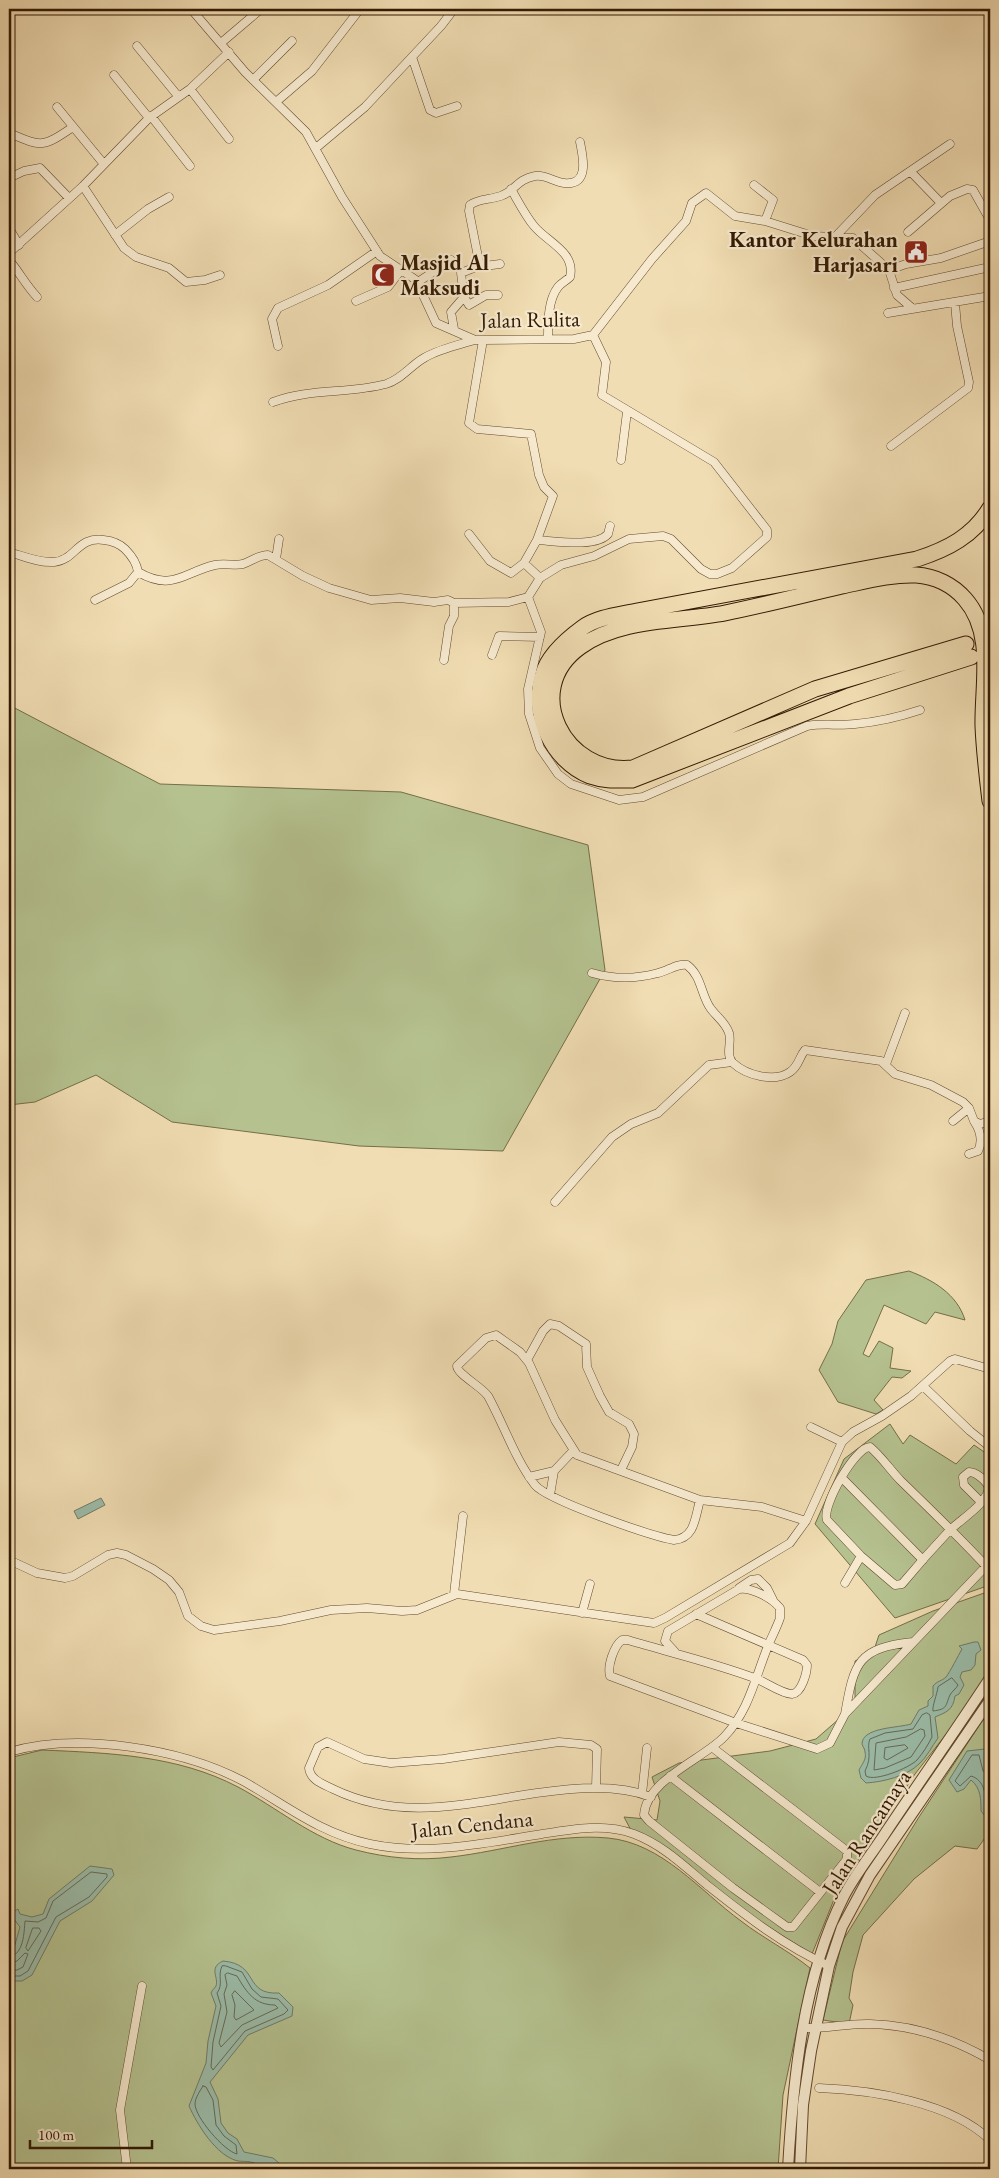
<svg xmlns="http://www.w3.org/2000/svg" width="999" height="2178" font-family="'EB Garamond',serif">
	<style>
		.green { fill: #b5c290; stroke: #746e49 }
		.water { fill: #9bbca9; stroke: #717b66 }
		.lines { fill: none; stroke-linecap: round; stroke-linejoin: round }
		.shore { stroke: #666a56; stroke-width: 1 }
		.minor-casing { stroke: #624a2e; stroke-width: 9 }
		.tertiary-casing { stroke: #624a2e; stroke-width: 12 }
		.motorway-casing { stroke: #321902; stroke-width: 17 }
		.minor { stroke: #f6e9ce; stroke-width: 8 }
		.tertiary { stroke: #f6e9ce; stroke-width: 10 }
		.motorway { stroke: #f1ddb3; stroke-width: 15 }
		.labels { text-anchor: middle; stroke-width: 4.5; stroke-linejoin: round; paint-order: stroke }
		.poi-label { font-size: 22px; font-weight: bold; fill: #321902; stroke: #f6e9ce; text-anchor: end }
		.street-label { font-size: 22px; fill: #321902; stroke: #f6e9ce }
	</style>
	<rect width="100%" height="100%" fill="#f1ddb3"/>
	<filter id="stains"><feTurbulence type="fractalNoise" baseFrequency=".004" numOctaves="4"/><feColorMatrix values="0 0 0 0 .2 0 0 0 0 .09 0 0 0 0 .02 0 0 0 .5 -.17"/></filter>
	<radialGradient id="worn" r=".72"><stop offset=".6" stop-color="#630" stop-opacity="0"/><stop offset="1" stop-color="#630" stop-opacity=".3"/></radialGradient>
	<path class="green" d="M 9,705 L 160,784 L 401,792 L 588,845 L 605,970 L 503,1151 L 359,1146 L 172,1122 L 96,1075 L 35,1102 L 9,1105 Z
		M 909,1271 C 933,1280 957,1294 965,1320 L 935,1312 L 926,1324 L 884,1305 L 863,1354 L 869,1357 L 879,1341 L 893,1348 L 890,1368 L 911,1371 L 902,1378 L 892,1377 L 874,1400 L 883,1410 L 876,1414 L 838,1402 L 819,1370 L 832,1344 L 838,1321 L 866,1280 Z
		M 890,1424 L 903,1444 L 910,1435 L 956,1464 L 974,1445 L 990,1456 L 990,1585 L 895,1618 L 815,1524 L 844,1459 Z
		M 990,1591 L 990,1678 L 915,1774 L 837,1892 L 812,1954 L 735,1906 L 632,1832 L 624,1817 L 657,1820 L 660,1801 L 652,1777 L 679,1763 L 770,1751 L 816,1739 L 855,1705 L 855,1661 L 873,1653 L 879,1635 L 933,1611 Z
		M 990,1709 L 990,1831 L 977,1849 L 955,1846 L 914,1879 L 863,1935 L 853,1972 L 849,1998 L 853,2005 L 849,2024 L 823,2020 L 842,1942 L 919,1817 Z
		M 42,1750 C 109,1753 177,1755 238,1787 C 276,1807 313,1839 356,1850 C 387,1858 419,1861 451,1857 C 504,1851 554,1833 608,1838 C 662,1843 700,1891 741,1921 C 763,1938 789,1951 810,1968 L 783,2095 L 778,2169 L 9,2169 L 9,1758 Z"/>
	<path class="water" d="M 101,1498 L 105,1505 L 78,1519 L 74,1511 Z
		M 974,1642 L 978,1642 L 981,1650 L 976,1654 L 975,1665 L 971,1670 L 962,1672 L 960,1677 L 964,1685 L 959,1694 L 955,1696 C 953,1710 947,1712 935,1717 L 938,1738 C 932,1746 927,1757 919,1764 C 907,1776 883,1782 866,1783 L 861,1778 L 859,1770 C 862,1764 867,1759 865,1752 C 865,1749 863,1747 862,1744 C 862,1727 899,1728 911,1724 L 919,1710 L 928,1706 L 928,1701 L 933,1696 L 933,1686 C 937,1681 942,1681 946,1677 C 950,1672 958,1656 962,1649 L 959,1646 Z
		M 985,1749 L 987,1752 L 985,1760 L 990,1775 L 990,1816 L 985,1816 L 981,1811 C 981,1800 981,1788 971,1780 L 964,1789 L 957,1792 L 949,1780 L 967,1751 Z
		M 90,1866 L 112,1869 L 114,1875 L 92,1901 L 60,1921 L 32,1975 L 22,1981 L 9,1981 L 9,1954 L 14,1948 L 20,1927 L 10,1914 L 18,1909 L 20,1914 L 32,1917 L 43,1914 L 49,1899 Z
		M 223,1961 C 260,1964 243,1995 279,1993 L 293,2007 L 292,2016 L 248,2035 L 210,2082 L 218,2099 L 221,2123 L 228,2133 L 237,2139 L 244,2152 L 273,2158 L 286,2169 L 262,2169 C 255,2160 247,2162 238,2161 C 216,2156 197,2124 189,2106 L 206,2063 L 208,2041 L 216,2006 L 211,1993 C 212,1990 214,1989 216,1986 C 219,1977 208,1968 223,1961 Z"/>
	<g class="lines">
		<path class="shore" d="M 952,1678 L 958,1685 C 956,1689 952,1691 950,1695 C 945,1706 948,1709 933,1711 C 932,1706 937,1695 938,1687 Z
			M 927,1713 L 930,1715 L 932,1737 C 928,1745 923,1753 917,1760 C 909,1768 875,1782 866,1776 L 865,1771 C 873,1756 866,1747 870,1739 L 885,1733 L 913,1729 L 922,1715 Z
			M 921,1729 L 924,1730 L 925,1736 L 911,1757 L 885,1768 L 874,1770 L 876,1743 L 906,1737 Z
			M 905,1745 L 908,1748 L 887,1760 L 884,1758 L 885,1748 Z
			M 990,1775 L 983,1771 L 979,1755 L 972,1755 L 955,1781 L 960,1786 L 971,1776 C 985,1780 986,1796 986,1809 L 990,1811
			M 33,1928 L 39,1928 L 41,1931 L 28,1951 L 26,1948 Z
			M 9,1957 C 24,1955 24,1932 25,1921 L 38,1922 L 46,1918 L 53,1901 L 91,1872 L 107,1874 L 107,1877 L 89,1897 L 56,1917 L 28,1971 L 20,1976 L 9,1976
			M 9,1964 L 17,1961 L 25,1953 L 28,1954 L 23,1967 L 17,1970 L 9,1970
			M 226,1966 L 242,1972 L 252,1989 L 261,1997 L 278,1999 L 288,2010 L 284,2014 L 245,2031 L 213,2070 L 211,2067 L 213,2042 L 221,2006 L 217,1993 C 224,1984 217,1976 222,1966 Z
			M 228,1973 L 237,1976 C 247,1993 255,2005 275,2005 L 278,2008 L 242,2025 L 221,2047 L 219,2043 L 227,2012 L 224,1994 L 227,1985 L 225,1975 Z
			M 235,1991 L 254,2010 L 236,2020 L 234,2017 L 235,2005 L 232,1995 Z
			M 203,2086 L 206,2087 L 213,2100 L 216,2125 L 224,2136 L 236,2145 L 237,2154 C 224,2151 195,2117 195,2104 C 195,2098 200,2091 203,2086 Z"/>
		<defs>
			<path id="minor" d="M 191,9 L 245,72 L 306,132 L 342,197 L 380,256 L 416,280 L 436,323 L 475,340 L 483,340 L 574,339 L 593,335 L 652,259 L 686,221 L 692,203 L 706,193 L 735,216 L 765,221 L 813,236 L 853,238 L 889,270 L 897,295 L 912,308
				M 221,43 L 261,9
				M 137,46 L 178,96
				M 412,57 L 430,110 L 436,113 L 457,106
				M 114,75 L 149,118
				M 253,80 L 292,41
				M 190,89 L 229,139
				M 276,102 L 312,71 L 360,9
				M 57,107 L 103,163
				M 151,116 L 190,166
				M 9,133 C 42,147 42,148 73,127
				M 316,148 L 365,107 L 441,26 L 454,9
				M 911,172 L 941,203
				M 9,178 L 24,171 L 40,168 L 69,198
				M 754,185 L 773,200 L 765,221
				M 83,186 L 124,248 L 136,257 L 169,268 L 186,282 L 205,280 L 220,275
				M 511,189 C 518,201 525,215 534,226 C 547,242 576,252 570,277 C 566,281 561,283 558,287 C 548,300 548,322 548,337
				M 9,228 L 19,245
				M 908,232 L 950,196 L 967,189 L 973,190 L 990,220
				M 115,235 L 148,209 L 169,197
				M 835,237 L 875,195 L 950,144
				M 9,253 L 83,186 L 149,118 L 190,89 L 229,52
				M 9,260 C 20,273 25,284 37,297
				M 476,267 L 500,264
				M 889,270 L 906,264 L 941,258 L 990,241
				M 418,282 L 451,260
				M 894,288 L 990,267
				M 464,297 L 469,305 L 486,295 L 498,295
				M 356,301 L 388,287 L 401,270
				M 888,313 L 990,296
				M 454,329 L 451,312 L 464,297 L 461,273 L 476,267 L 479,262 L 469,211 L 470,205 C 479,198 492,200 503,195 C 515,190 518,179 535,176 C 545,174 554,182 564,183 C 590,186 583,157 580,142
				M 278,346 L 272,319 L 278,308 L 328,285 L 377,251
				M 273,402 C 310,388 348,394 386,384 C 402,379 410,366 424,358 C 439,349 458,345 475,340
				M 891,446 L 968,388 L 969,382 L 957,326 L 955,303
				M 621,460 L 627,412
				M 469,534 L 490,561 L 511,573 L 524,563
				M 537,540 C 555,541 596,548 608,534 L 610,526
				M 9,552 C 23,556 39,563 54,562 C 76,560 77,536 104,540 C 112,541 119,543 125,549 C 131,555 137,564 138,572 C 173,592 184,572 215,565 C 225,563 234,566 243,564 C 252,561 258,555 268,555 L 303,576 L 329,588 L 371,600 L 400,598 L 434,602 L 448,600 L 454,603 L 509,602 L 528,597 L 540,578 L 524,563 L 537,540 L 553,496 L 544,487 L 539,475 L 531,434 L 477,429 L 469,423 L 483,340
				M 276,559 L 279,539
				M 540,578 L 561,565 L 594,556 L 629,539 L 663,536 L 671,539 L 701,569 L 710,574 L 717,574 L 732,568 L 767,537 L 767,530 L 714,462 L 602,395 L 606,362 L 593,335
				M 528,597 L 541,632 L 528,689 L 529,714 L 540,748 L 558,774 L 571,784 L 619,800 L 643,797 L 807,726 C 824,723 838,726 855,724 C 877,722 899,717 920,710
				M 95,600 L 129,583 L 138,572
				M 492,655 L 499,636 L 540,637
				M 444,660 L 449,626 L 454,616 L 454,603
				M 592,973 C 613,979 636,979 658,973 C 668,971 677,963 687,965 C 702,976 701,996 711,1009 C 717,1017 726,1023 729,1033 C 732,1042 725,1055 733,1063 C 746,1075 774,1083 790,1072 C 799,1066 799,1057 805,1050 L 881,1061 L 895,1074 L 931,1085 L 963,1102 L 969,1108 L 974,1121 L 980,1124 L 990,1121
				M 886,1064 L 905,1013
				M 953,1121 L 969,1108
				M 969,1154 L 978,1151 C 983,1141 980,1130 974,1121
				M 555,1202 L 612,1137 L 631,1124 L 658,1113 L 709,1065 L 732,1062
				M 527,1360 L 543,1331 L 550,1324 L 559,1326 L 586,1344 L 587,1367 L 600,1396 L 609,1412 L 629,1424 L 634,1434 L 632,1447 L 621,1470
				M 923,1386 L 970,1431 L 990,1447
				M 811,1427 L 842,1442
				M 529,1477 L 554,1471
				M 842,1478 L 923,1560
				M 550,1495 L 554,1471 L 573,1451
				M 700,1500 C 695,1518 695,1538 674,1540 C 651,1536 547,1500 535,1485 C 515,1459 504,1425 488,1396 C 482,1387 457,1374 457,1366 L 486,1338 L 496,1335 L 520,1352 L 529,1363 L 555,1420 L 577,1455 L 700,1500 L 762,1507 L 806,1521
				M 981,1502 L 964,1485 L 963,1477 L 969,1472 C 976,1472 987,1481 989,1488 C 986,1505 961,1519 949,1531 C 933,1548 917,1566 902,1584 L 895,1585 L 861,1556 L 827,1520 C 821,1507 855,1447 870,1447 C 882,1457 891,1471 901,1481 C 930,1509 959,1537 986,1566
				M 9,1560 L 37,1573 L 65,1578 L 73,1576 L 108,1555 L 117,1553 L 126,1555 L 153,1569 L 169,1580 L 179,1592 L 188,1616 L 201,1626 L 214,1630 L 280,1621 L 331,1610 L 367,1608 L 402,1611 L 417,1610 L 457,1594 L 654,1623 L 665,1618 L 790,1543 L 806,1521 L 842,1442 L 853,1432 L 882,1416 L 911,1396 L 950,1361 L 955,1359 L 990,1369
				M 845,1583 L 861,1556
				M 739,1588 L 751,1580 L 758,1579 L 767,1588 L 773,1600
				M 454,1594 L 463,1516
				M 582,1613 L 590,1584
				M 696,1614 L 803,1660 L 807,1665 C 807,1672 802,1693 792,1694 C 782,1694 767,1683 757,1679 C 715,1663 671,1653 628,1640 L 622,1640 C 614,1646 607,1666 610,1676 L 736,1723 L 817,1749 L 830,1743 L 845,1714 L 990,1562
				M 675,1652 L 665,1641 L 668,1631 L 739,1589 C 751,1587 772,1598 780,1608 L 780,1618 C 777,1627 772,1636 768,1646 C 755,1678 749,1711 724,1737 C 703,1759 646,1780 644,1815 L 649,1821 L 733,1888 L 787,1927 L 793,1927 L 847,1859 L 847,1851 L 713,1748
				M 845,1714 C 854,1662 858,1648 913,1642
				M 9,1752 C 77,1732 180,1748 243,1781 C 286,1805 319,1833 370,1844 C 427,1856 485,1843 542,1834 C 572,1829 604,1823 634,1834 C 663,1845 684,1866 707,1885 C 745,1915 784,1946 829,1966
				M 670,1776 L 820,1892
				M 596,1788 L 597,1749 L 591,1745 L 559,1742 L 443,1759 L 391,1763 L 364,1759 L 327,1742 L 318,1747 L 309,1768 C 310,1780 323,1784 333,1789 C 414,1828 489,1795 572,1789 C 597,1787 628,1788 651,1797
				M 642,1794 L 647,1748
				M 804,2028 C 826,2029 848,2023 870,2024 C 912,2025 954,2039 990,2060
				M 819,2088 C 872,2090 951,2102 990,2140
				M 127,2169 L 120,2110 L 142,1986"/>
			<path id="tertiary" d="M 788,2169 C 793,2080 803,1977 844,1896 C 856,1873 872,1854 886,1832 C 920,1781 956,1730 990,1678
				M 800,2169 L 803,2105 L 811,2051 L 829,1966 L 842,1927 L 870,1875 L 990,1700"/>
			<path id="motorway" d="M 966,644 L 815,689 L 633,768 C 565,776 520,690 580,647 C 620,618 678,622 725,613 C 764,605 803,595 842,586 C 866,581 892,574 916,575 C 935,576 953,585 965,599 C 995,633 982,685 983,726 C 984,751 987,776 990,801
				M 971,657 L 849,696 L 632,780 C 618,780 604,781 590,776 C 552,761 530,713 543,674 C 548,656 567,639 582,628 C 597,617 619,615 637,611 L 917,559 C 948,549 973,536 990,508"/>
		</defs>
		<use href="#minor" class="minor-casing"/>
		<use href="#tertiary" class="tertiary-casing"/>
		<use href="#motorway" class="motorway-casing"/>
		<use href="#minor" class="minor"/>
		<use href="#tertiary" class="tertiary"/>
		<use href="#motorway" class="motorway"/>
	</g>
	<defs>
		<symbol id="civic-square" viewBox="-11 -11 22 22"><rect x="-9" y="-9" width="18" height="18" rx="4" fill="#8f2418" stroke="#f6e9ce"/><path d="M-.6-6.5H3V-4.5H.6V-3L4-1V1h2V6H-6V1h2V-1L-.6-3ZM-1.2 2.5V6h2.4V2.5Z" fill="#fff"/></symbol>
		<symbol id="mosque-square" viewBox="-11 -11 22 22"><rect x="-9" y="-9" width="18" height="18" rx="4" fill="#8f2418" stroke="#f6e9ce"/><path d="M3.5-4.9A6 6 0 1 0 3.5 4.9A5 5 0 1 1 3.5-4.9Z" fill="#fff"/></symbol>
	</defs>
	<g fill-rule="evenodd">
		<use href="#civic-square" x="902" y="238" width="28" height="28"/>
		<use href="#mosque-square" x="369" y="261" width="28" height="28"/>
	</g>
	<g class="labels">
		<g class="poi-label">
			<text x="898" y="247">Kantor Kelurahan<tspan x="898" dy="25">Harjasari</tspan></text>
			<text x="400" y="270" text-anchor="start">Masjid Al<tspan x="400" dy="25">Maksudi</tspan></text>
		</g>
		<g class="street-label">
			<text transform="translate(530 319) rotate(-1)" y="8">Jalan Rulita</text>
			<text transform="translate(472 1824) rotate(-6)" y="8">Jalan Cendana</text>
			<text transform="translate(866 1832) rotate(-57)" y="8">Jalan Rancamaya</text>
		</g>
	</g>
	<rect width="999" height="2178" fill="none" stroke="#f1ddb3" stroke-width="30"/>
	<rect x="10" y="10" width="979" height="2158" fill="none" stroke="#321902" stroke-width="2.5"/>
	<rect x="15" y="15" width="969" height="2148" fill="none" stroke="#321902"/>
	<path d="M30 2140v8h122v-8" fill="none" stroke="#321902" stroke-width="2.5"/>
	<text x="38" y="2140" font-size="15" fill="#321902" stroke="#f6e9ce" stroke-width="4" paint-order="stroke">100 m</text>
	<rect width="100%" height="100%" filter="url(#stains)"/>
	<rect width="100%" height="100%" fill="url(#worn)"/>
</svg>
